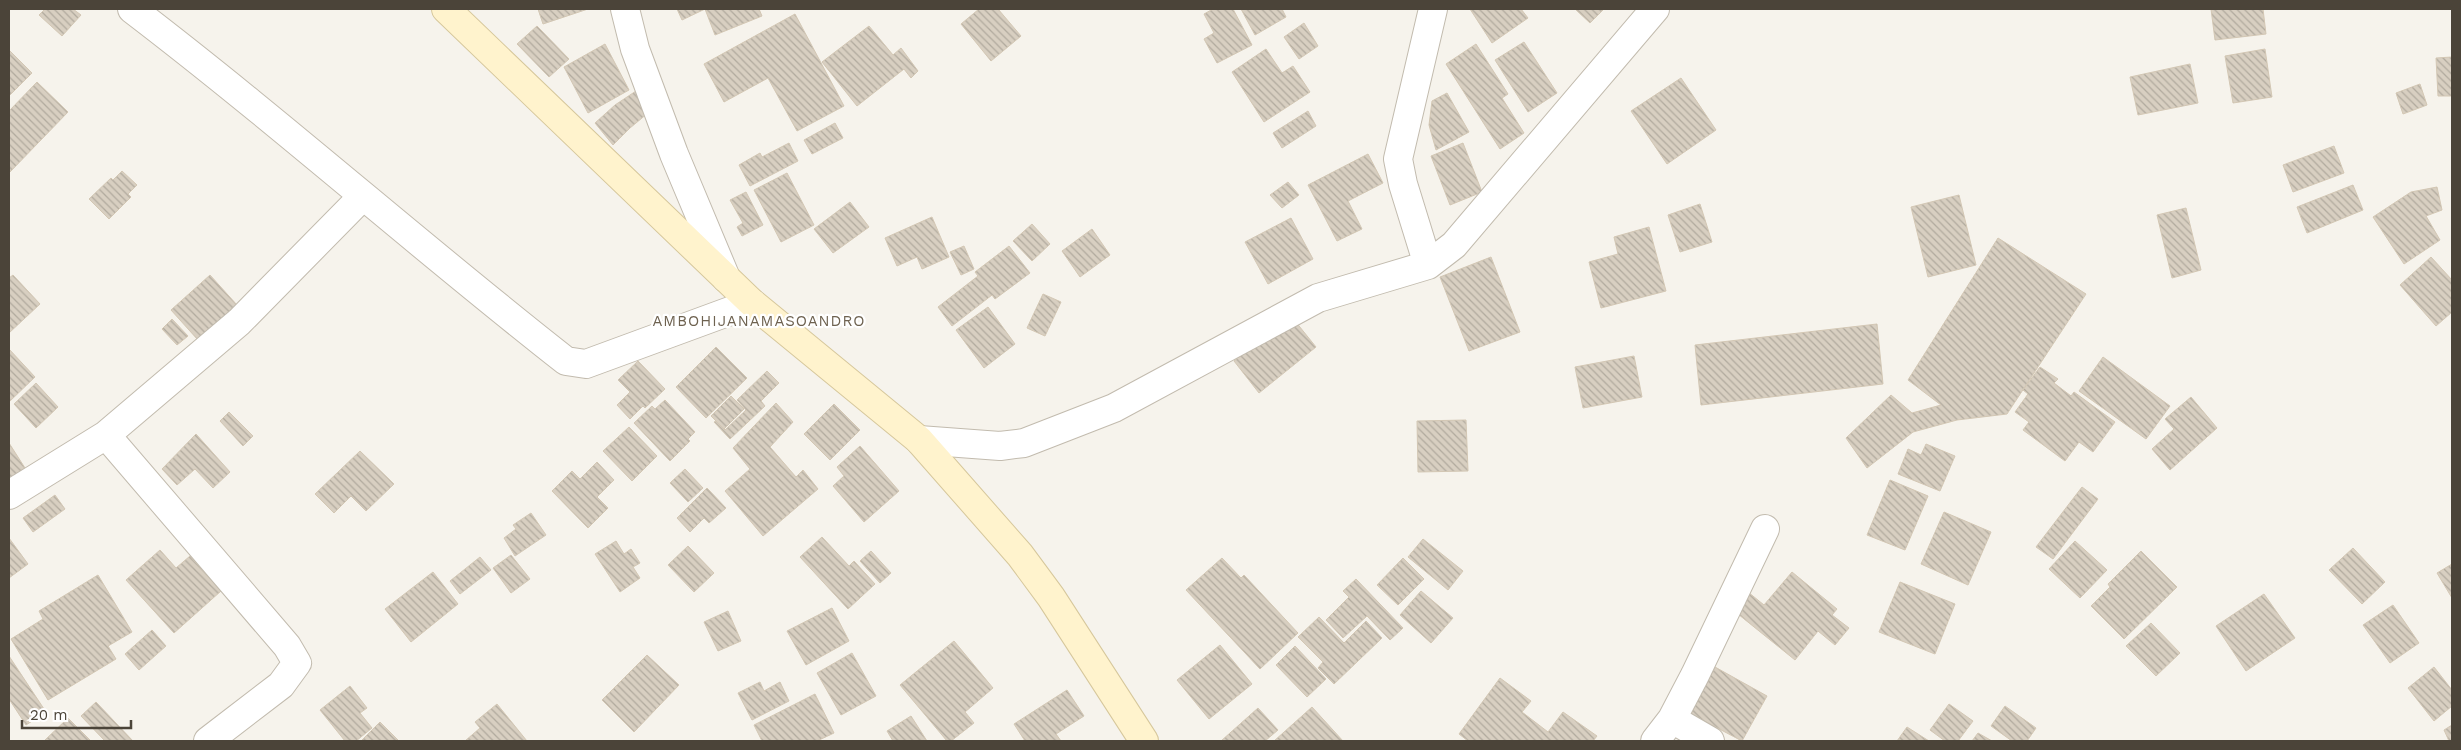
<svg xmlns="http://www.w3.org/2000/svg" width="2461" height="750" font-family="'Work Sans',sans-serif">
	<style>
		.building { fill: url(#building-back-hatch); stroke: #d3c7b4 }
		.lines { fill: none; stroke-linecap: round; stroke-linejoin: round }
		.street-casing { stroke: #c2bbae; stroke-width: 30 }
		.secondary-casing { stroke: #d6c79b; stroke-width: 30 }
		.street { stroke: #fff; stroke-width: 28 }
		.secondary { stroke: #fff3cd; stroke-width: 28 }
		.labels { text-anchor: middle; stroke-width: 4.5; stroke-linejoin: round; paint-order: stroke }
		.neighbourhood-label { font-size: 15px; letter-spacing: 1px; fill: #6e6250; stroke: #fff }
	</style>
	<defs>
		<pattern id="building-back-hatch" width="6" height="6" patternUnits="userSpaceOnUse" patternTransform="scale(1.25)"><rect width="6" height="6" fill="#d8cfc1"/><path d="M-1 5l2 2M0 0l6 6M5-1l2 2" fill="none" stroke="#b1aa9e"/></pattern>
	</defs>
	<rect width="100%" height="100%" fill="#f6f3ec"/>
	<path class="building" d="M 45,9 L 73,9 L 81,15 L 62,36 L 39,15 Z
		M 538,9 L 588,9 L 543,24 Z
		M 677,9 L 759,9 L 762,16 L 715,35 L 705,9 L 682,20 Z
		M 979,9 L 998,9 L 1021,36 L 991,61 L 961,24 Z
		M 1213,9 L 1233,9 L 1252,45 L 1217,63 L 1204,39 L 1214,33 L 1204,14 Z
		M 1241,9 L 1282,9 L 1286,17 L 1255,35 Z
		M 1470,9 L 1521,9 L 1528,18 L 1492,43 Z
		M 1575,9 L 1604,9 L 1590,23 Z
		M 2211,9 L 2263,9 L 2266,34 L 2215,40 Z
		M 795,14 L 844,106 L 797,131 L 768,78 L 724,102 L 704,64 Z
		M 1304,23 L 1318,46 L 1299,59 L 1284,37 Z
		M 537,26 L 569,59 L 549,77 L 517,44 Z
		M 869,26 L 893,55 L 901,48 L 918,71 L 911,78 L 904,69 L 857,106 L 822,62 Z
		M 1524,42 L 1557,93 L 1528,112 L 1495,60 Z
		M 605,44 L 629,90 L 588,113 L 564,67 Z
		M 1476,44 L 1508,94 L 1502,98 L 1524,133 L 1500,149 L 1446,64 Z
		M 1266,49 L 1282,73 L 1293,66 L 1310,92 L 1264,122 L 1232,72 Z
		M 2265,49 L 2272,97 L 2233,103 L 2225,56 Z
		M 9,50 L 32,73 L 9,96 Z
		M 2452,57 L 2452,96 L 2438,96 L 2436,58 Z
		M 2190,64 L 2198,103 L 2138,115 L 2130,77 Z
		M 1681,78 L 1716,130 L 1667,164 L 1631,111 Z
		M 37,82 L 68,112 L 9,173 L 9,111 Z
		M 2420,84 L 2427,105 L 2403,114 L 2396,93 Z
		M 636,91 L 648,113 L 630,128 L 613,145 L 595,123 L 615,105 Z
		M 1447,93 L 1469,132 L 1436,150 L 1429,125 L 1432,101 Z
		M 1308,111 L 1316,126 L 1282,148 L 1273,133 Z
		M 835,123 L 843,138 L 812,154 L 804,140 Z
		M 789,143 L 798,161 L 750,186 L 739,165 L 760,153 L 762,157 Z
		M 1463,143 L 1482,192 L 1450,205 L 1431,156 Z
		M 2334,146 L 2344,173 L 2293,192 L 2283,165 Z
		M 1368,154 L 1383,183 L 1348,201 L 1362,229 L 1337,241 L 1308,185 Z
		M 122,171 L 137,185 L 128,194 L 131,197 L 109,219 L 89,199 L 111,178 L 113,180 Z
		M 787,173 L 814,225 L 781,242 L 754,190 Z
		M 1288,182 L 1299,195 L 1282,208 L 1270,195 Z
		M 2353,185 L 2363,210 L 2307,233 L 2297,207 Z
		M 2437,187 L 2442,210 L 2426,216 L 2440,240 L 2404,264 L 2373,217 L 2411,192 Z
		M 746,192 L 763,225 L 742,236 L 737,227 L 743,223 L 730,200 Z
		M 1959,195 L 1976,265 L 1928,277 L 1911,207 Z
		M 850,202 L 869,227 L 833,253 L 814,229 Z
		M 1700,204 L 1712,242 L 1680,252 L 1668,215 Z
		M 2186,208 L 2201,270 L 2172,278 L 2157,215 Z
		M 932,217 L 949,257 L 922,269 L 917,257 L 897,266 L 885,238 Z
		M 1291,218 L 1313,259 L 1268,284 L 1245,242 Z
		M 1032,224 L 1050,244 L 1032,261 L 1013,241 Z
		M 1649,227 L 1666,291 L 1601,308 L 1589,262 L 1618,254 L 1614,237 Z
		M 1092,229 L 1110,255 L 1080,277 L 1062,251 Z
		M 1998,238 L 2086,294 L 2007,414 L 1957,420 L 1913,432 L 1867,468 L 1846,438 L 1891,395 L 1912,413 L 1941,405 L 1908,380 Z
		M 964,246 L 974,269 L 961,275 L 950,252 Z
		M 1009,246 L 1030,273 L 995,299 L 992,295 L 952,326 L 938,307 L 978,276 L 975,272 Z
		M 1491,257 L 1520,332 L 1469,351 L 1440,277 Z
		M 2431,257 L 2452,280 L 2452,312 L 2436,326 L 2400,285 Z
		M 13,275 L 40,304 L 9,333 L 9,278 Z
		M 210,275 L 237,305 L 198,340 L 171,310 Z
		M 1043,294 L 1061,302 L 1045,336 L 1027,328 Z
		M 988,307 L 1015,344 L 984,368 L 956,330 Z
		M 1291,316 L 1316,347 L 1259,393 L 1234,361 Z
		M 172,319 L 188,336 L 177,345 L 162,329 Z
		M 1877,324 L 1883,384 L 1701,405 L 1695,345 Z
		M 716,347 L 747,378 L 706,418 L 676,387 Z
		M 9,349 L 35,377 L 9,402 Z
		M 1634,356 L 1642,397 L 1583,408 L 1575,367 Z
		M 2103,357 L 2170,406 L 2146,439 L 2079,391 Z
		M 638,361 L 665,389 L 645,408 L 643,406 L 630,419 L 617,405 L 630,392 L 618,380 Z
		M 2040,367 L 2058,379 L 2054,383 L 2071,396 L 2074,392 L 2115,422 L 2093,452 L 2079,442 L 2065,461 L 2023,430 L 2029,422 L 2015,412 L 2028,394 L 2023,390 Z
		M 767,371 L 779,383 L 761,401 L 765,406 L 730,439 L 714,422 L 716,421 L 725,430 L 746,410 L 737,400 Z
		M 36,383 L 58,407 L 36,428 L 14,404 Z
		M 731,396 L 744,409 L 724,429 L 711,416 Z
		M 2191,397 L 2217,428 L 2170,470 L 2152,449 L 2174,429 L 2165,419 Z
		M 665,400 L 695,432 L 688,439 L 690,441 L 670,461 L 634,423 L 652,406 L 655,409 Z
		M 776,403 L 793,422 L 770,447 L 796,477 L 803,470 L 818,489 L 763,536 L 725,491 L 750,469 L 733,448 Z
		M 834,404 L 860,430 L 830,460 L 804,434 Z
		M 229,412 L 253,436 L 243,446 L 220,421 Z
		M 1466,420 L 1468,471 L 1418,472 L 1417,421 Z
		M 629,427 L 657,456 L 632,481 L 603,451 Z
		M 196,434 L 230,472 L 213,488 L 195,469 L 177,485 L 162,469 Z
		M 9,443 L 25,468 L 9,479 Z
		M 1926,444 L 1955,456 L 1940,491 L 1898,474 L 1908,449 L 1921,455 Z
		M 860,446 L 899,491 L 864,522 L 833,486 L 844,476 L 837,467 Z
		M 360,451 L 394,484 L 366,511 L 351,496 L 334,513 L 315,494 Z
		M 597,462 L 614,480 L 597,497 L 608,508 L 588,528 L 552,491 L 572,471 L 580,479 Z
		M 685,469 L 703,488 L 688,502 L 670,483 Z
		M 1890,480 L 1928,496 L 1905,550 L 1867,535 Z
		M 2082,487 L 2098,499 L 2053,559 L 2036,547 Z
		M 707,488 L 726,508 L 709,523 L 704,518 L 690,532 L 677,518 Z
		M 55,495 L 65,509 L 33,532 L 23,518 Z
		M 1944,512 L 1991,532 L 1968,585 L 1921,564 Z
		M 531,513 L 546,535 L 515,556 L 504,538 L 516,529 L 513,525 Z
		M 822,537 L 849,566 L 854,561 L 875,584 L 848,609 L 800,557 Z
		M 9,538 L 28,564 L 9,578 Z
		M 1423,539 L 1463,571 L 1448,590 L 1408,557 Z
		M 616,541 L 624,554 L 631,549 L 640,563 L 633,567 L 640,578 L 620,592 L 595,554 Z
		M 2075,541 L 2107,570 L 2080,598 L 2049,569 Z
		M 688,546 L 714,573 L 694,592 L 668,565 Z
		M 2353,548 L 2385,582 L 2362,604 L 2329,570 Z
		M 160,550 L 176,568 L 190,556 L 221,591 L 174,633 L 126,580 Z
		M 871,551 L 891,573 L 880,583 L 860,561 Z
		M 2141,551 L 2177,587 L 2124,639 L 2091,606 L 2110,587 L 2108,584 Z
		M 511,555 L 530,579 L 511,593 L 493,568 Z
		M 480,557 L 491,570 L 460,594 L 450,581 Z
		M 1222,558 L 1241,578 L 1244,575 L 1298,633 L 1260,669 L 1186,590 Z
		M 1403,558 L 1424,579 L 1398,605 L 1377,585 Z
		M 2452,564 L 2452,598 L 2437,573 Z
		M 433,572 L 458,604 L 411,642 L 385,609 Z
		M 1792,572 L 1837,609 L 1832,615 L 1849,628 L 1835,645 L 1818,631 L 1795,660 L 1733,610 L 1748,592 L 1764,605 Z
		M 98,575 L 132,632 L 108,646 L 116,659 L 48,700 L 11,639 L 43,619 L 39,611 Z
		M 1356,579 L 1403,628 L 1390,640 L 1367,616 L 1343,638 L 1326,620 L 1349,597 L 1343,591 Z
		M 1900,582 L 1955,604 L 1935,654 L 1879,632 Z
		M 1421,591 L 1453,618 L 1431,643 L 1400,615 Z
		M 2264,594 L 2295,638 L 2246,671 L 2216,626 Z
		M 2393,605 L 2419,643 L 2390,663 L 2363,625 Z
		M 832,608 L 849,641 L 806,665 L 787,631 Z
		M 728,611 L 741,641 L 718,651 L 704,622 Z
		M 1319,617 L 1344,643 L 1366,621 L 1382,638 L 1334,684 L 1318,668 L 1323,662 L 1298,637 Z
		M 2151,623 L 2180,653 L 2156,676 L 2126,646 Z
		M 152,630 L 166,646 L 139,670 L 125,654 Z
		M 954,641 L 993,688 L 965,712 L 974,723 L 951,741 L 947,741 L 900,685 Z
		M 1220,645 L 1252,684 L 1209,719 L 1177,680 Z
		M 1295,646 L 1326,679 L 1307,697 L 1276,665 Z
		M 852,653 L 876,696 L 841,715 L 817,673 Z
		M 647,655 L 679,685 L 634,732 L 602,700 Z
		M 9,656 L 46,712 L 26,725 L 9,699 Z
		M 1715,667 L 1767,696 L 1742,741 L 1689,713 Z
		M 2434,667 L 2452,690 L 2452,706 L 2434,721 L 2408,688 Z
		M 1500,678 L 1531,701 L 1522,712 L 1548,732 L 1563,712 L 1597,736 L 1593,741 L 1468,741 L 1459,734 Z
		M 760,682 L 764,691 L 780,682 L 789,701 L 752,720 L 738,693 Z
		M 350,686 L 367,708 L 360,713 L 372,728 L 356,741 L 345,741 L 320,710 Z
		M 1067,690 L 1084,716 L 1056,734 L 1061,741 L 1025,741 L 1014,724 Z
		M 815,694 L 834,733 L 817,741 L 762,741 L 754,725 Z
		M 96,702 L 133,741 L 105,741 L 81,716 Z
		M 497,704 L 527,741 L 465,741 L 480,728 L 475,722 Z
		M 1949,704 L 1973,721 L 1958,741 L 1945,741 L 1930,730 Z
		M 2005,706 L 2036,728 L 2027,741 L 2012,741 L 1991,726 Z
		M 1312,707 L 1343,741 L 1274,741 Z
		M 1258,708 L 1278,730 L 1265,741 L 1221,741 Z
		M 911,716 L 927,741 L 893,741 L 887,731 Z
		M 68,718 L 91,741 L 44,741 Z
		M 380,722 L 399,741 L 361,741 Z
		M 2452,725 L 2452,741 L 2449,741 L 2444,730 Z
		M 1907,727 L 1929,741 L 1897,741 Z
		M 1978,733 L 1992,741 L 1972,741 Z"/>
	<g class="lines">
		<defs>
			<path id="street" d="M 132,9 C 280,122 419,246 566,361 L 586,364 L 752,303
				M 625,9 L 635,49 L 674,154 L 726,278
				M 1428,265 L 1403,184 L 1398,159 L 1433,9
				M 106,435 L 239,322 L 363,196
				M 919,440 L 1000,446 L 1024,443 L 1114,408 L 1318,298 L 1428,265 L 1454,245 L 1655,9
				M 9,495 L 106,435 L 287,646 L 297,663 L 281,685 L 208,741
				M 1672,719 L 1710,741
				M 1655,741 L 1672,719 L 1695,675 L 1765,529"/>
			<path id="secondary" d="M 446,9 L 752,303 L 919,440 L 1020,555 L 1051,597 L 1144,741"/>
		</defs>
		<use href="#street" class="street-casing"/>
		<use href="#secondary" class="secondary-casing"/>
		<use href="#street" class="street"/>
		<use href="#secondary" class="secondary"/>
	</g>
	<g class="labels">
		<g class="neighbourhood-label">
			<text x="759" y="326">AMBOHIJANAMASOANDRO</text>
		</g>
	</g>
	<rect width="2461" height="750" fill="none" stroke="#4b4439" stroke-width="20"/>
	<path d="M22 720v8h109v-8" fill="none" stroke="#4b4439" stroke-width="2.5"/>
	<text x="30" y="720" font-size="15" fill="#4b4439" stroke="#ffffff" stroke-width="4" paint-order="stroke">20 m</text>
</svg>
